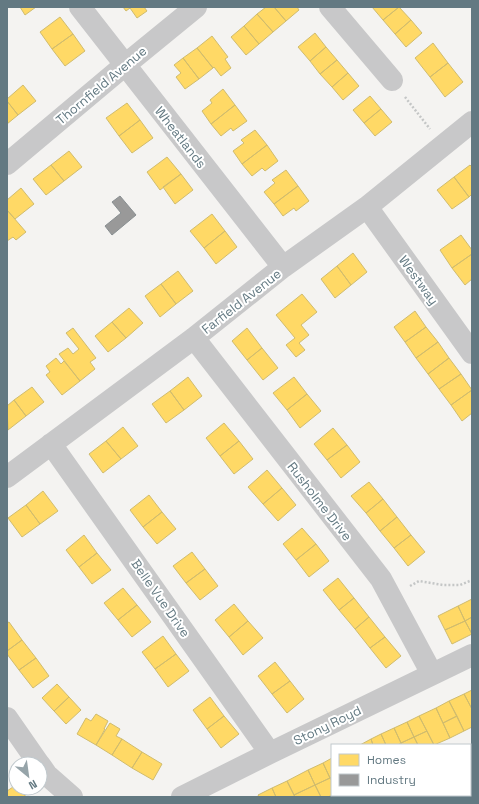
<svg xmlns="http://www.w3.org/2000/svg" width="479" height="804" font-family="'Space Grotesk',sans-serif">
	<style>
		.homes { fill: #ffd966; stroke: #d0bc6e }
		.industry { fill: #999; stroke: #898f92 }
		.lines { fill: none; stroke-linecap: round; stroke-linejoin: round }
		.path { stroke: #c4c6c6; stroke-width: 2.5; stroke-dasharray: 2 2; stroke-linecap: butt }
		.street { stroke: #c8c8c9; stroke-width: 22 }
		.labels { text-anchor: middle; stroke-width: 4; stroke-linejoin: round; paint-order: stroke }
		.street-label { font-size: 13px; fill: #637982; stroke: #fff }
	</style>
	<rect width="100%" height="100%" fill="#f4f3f1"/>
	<path class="homes" d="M 20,7 L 36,7 L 25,15 Z
		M 123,7 L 144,7 L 147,11 L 137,18 L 130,8 L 126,11 Z
		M 266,7 L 274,7 L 286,21 L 273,32 L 257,14 Z
		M 274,7 L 297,7 L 299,10 L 286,21 Z
		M 372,7 L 399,7 L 383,20 Z
		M 399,7 L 411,20 L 395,34 L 383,20 Z
		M 257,14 L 273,32 L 259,44 L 244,26 Z
		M 60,17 L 73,34 L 52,49 L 40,32 Z
		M 411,20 L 422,33 L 406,47 L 395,34 Z
		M 244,26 L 259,44 L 246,55 L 231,37 Z
		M 315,33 L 326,47 L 310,61 L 298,47 Z
		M 73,34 L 85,51 L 65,66 L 52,49 Z
		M 212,36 L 228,57 L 225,59 L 231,68 L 221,76 L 214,67 L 213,68 L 197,48 Z
		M 433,43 L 448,63 L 430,77 L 415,58 Z
		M 326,47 L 337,60 L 320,74 L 310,61 Z
		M 197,48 L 213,68 L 199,79 L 183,58 Z
		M 183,58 L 199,79 L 185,89 L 176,77 L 181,73 L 174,65 Z
		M 337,60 L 348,73 L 332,87 L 320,74 Z
		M 448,63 L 463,82 L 445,97 L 430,77 Z
		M 348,73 L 359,86 L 343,100 L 332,87 Z
		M 23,85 L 36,101 L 18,115 L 7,101 L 7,99 Z
		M 223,89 L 235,105 L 211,124 L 202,111 L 212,103 L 210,100 Z
		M 370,96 L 381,109 L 364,123 L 353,110 Z
		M 7,101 L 18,115 L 7,124 Z
		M 127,103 L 140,120 L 119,136 L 106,118 Z
		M 235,105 L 247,121 L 233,131 L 231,128 L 221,136 L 211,124 Z
		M 381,109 L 392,122 L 375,136 L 364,123 Z
		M 140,120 L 153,138 L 132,153 L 119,136 Z
		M 255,130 L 267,145 L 242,164 L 233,151 L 244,143 L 241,140 Z
		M 267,145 L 278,161 L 265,171 L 262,168 L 252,176 L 242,164 Z
		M 69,151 L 82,167 L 64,181 L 51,165 Z
		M 167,157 L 181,174 L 160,190 L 147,172 Z
		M 51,165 L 64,181 L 46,195 L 33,179 Z
		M 470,165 L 472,167 L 472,194 L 469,197 L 454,177 Z
		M 286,170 L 298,186 L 274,204 L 264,192 L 275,183 L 272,180 Z
		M 181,174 L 193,190 L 175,204 L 163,187 Z
		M 454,177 L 469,197 L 452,209 L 437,190 Z
		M 298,186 L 309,201 L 296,211 L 294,208 L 283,216 L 274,204 Z
		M 21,188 L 34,204 L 15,219 L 7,210 L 7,200 Z
		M 7,210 L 26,232 L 16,240 L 13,237 L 7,241 Z
		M 212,214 L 225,231 L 204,248 L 190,231 Z
		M 225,231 L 237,247 L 216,264 L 204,248 Z
		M 461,235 L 472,250 L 472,254 L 452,268 L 440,250 Z
		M 353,253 L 367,272 L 351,285 L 337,266 Z
		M 472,254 L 472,279 L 465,285 L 452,268 Z
		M 337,266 L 351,285 L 335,298 L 321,279 Z
		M 178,271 L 193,291 L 176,304 L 161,284 Z
		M 161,284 L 176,304 L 160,317 L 145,296 Z
		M 302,294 L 317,312 L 301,325 L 309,335 L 299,343 L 305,350 L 296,357 L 286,345 L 295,338 L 276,315 Z
		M 129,308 L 143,323 L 126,338 L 112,322 Z
		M 415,311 L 426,327 L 405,342 L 394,327 Z
		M 112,322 L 126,338 L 108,352 L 95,336 Z
		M 426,327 L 438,342 L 416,358 L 405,342 Z
		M 73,328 L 96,358 L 90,362 L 95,369 L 80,381 L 59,354 L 68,348 L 73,354 L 79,349 L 66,333 Z
		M 247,328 L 262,348 L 247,360 L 232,341 Z
		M 438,342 L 449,358 L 428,374 L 416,358 Z
		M 262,348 L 278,368 L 263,380 L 247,360 Z
		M 56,358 L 61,364 L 64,361 L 80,381 L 62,395 L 46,375 L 50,372 L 46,366 Z
		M 449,358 L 461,374 L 439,389 L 428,374 Z
		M 461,374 L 472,390 L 451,405 L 439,389 Z
		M 188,377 L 202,396 L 184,410 L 170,391 Z
		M 294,377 L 307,394 L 287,410 L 273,393 Z
		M 32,387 L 44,402 L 26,416 L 14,400 Z
		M 472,390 L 472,413 L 462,421 L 451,405 Z
		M 170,391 L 184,410 L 166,423 L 152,404 Z
		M 307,394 L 321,411 L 300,428 L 287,410 Z
		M 14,400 L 26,416 L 8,430 L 7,406 Z
		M 224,423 L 239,441 L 220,456 L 206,438 Z
		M 123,427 L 138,446 L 121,459 L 106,441 Z
		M 333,428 L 347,445 L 327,460 L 314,444 Z
		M 106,441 L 121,459 L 103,473 L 89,454 Z
		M 239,441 L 253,459 L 234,474 L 220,456 Z
		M 347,445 L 360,462 L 341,478 L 327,460 Z
		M 267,470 L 282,488 L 263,504 L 248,487 Z
		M 369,482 L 383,499 L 366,513 L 351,496 Z
		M 282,488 L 296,505 L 278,521 L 263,504 Z
		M 43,491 L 58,511 L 40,524 L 26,505 Z
		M 149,495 L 162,512 L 143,527 L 130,510 Z
		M 383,499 L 397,517 L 380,531 L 366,513 Z
		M 26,505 L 40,524 L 22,537 L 8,518 Z
		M 162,512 L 176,529 L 157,544 L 143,527 Z
		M 397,517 L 411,535 L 394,548 L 380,531 Z
		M 302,528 L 316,544 L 296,560 L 283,544 Z
		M 84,535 L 97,553 L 79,567 L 66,550 Z
		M 411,535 L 425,552 L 408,566 L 394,548 Z
		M 316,544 L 329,561 L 309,577 L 296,560 Z
		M 192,552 L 205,569 L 186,583 L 173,566 Z
		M 97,553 L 111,570 L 92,584 L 79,567 Z
		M 205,569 L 218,586 L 200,600 L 186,583 Z
		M 338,578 L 354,598 L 339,610 L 323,590 Z
		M 123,588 L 137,605 L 118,620 L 104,603 Z
		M 354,598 L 369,617 L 355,629 L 339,610 Z
		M 472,599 L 472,617 L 465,621 L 458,606 Z
		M 234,604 L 248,621 L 229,637 L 215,620 Z
		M 137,605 L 151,622 L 132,637 L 118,620 Z
		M 458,606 L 465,621 L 445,630 L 438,616 Z
		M 369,617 L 385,637 L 370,648 L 355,629 Z
		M 472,617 L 472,634 L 465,621 Z
		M 248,621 L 263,638 L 243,655 L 229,637 Z
		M 465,621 L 472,634 L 452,644 L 445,630 Z
		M 9,622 L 22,640 L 7,651 L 7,623 Z
		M 163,636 L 176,654 L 155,669 L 142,652 Z
		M 385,637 L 401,656 L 386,668 L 370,648 Z
		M 22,640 L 36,658 L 19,670 L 7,654 L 7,651 Z
		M 176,654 L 189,671 L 168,687 L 155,669 Z
		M 36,658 L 49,676 L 33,688 L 19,670 Z
		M 275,662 L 290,681 L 272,694 L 258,676 Z
		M 290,681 L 304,699 L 287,713 L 272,694 Z
		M 57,684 L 69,697 L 54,711 L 42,698 Z
		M 472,690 L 472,709 L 464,694 Z
		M 464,694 L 472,709 L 472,727 L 464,731 L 449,701 Z
		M 69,697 L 81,710 L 66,724 L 54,711 Z
		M 210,697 L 224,716 L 207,729 L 193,710 Z
		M 449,701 L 457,716 L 443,723 L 436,708 Z
		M 436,708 L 450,738 L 434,745 L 419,716 Z
		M 96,714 L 108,721 L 104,729 L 105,729 L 96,745 L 77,734 L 86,718 L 91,721 Z
		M 224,716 L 239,734 L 221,748 L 207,729 Z
		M 419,716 L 427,731 L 414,737 L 407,722 Z
		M 457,716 L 464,731 L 450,738 L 443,723 Z
		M 407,722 L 414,737 L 401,743 L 394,728 Z
		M 110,723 L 120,729 L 116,736 L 122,739 L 112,755 L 96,745 Z
		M 394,728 L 401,743 L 398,745 L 386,745 L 381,734 Z
		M 427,731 L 434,745 L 418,745 L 414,737 Z
		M 381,734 L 386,745 L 373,745 L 371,739 Z
		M 414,737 L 418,745 L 402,745 L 401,743 Z
		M 122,739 L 142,752 L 132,768 L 112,755 Z
		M 371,739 L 373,745 L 360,745 Z
		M 142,752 L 162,764 L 153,780 L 132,768 Z
		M 332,758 L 332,777 L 330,778 L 323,763 Z
		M 323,763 L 330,778 L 315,785 L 308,770 Z
		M 308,770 L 315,785 L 294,795 L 287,781 Z
		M 330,778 L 332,781 L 332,795 L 328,797 L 321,797 L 315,785 Z
		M 287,781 L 295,797 L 276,797 L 272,788 Z
		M 16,785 L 16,788 L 20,788 L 26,797 L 7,797 L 7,791 Z
		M 315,785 L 321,797 L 295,797 L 294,795 Z
		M 272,788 L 276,797 L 259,797 L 258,795 Z"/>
	<path class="industry" d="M 120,196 L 136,215 L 112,235 L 105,226 L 121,213 L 112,202 Z"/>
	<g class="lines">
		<path class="path" d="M 405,97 L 430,129
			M 410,586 L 419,581 L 443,585 L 460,585 L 472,580"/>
		<path class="street" d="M 80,7 L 283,267
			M 330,7 L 392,80
			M 7,164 L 125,65 L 196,7
			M 367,207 L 472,353
			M 194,338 L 381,579 L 432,674
			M 51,444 L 270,753
			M 7,477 L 194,338 L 283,267 L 367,207 L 472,122
			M 7,718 L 39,764
			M 40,765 L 47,775 L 72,797
			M 182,797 L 270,753 L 472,655"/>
	</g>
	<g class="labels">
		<g class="street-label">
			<text transform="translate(101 85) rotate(-40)" y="5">Thornfield Avenue</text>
			<text transform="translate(181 137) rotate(52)" y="5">Wheatlands</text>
			<text transform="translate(419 280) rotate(54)" y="5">Westway</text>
			<text transform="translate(241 301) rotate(-38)" y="5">Farfield Avenue</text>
			<text transform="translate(320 501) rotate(52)" y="5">Rusholme Drive</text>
			<text transform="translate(161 598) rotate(55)" y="5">Belle Vue Drive</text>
			<text transform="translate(327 725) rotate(-26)" y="5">Stony Royd</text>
		</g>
	</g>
	<rect width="479" height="804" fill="none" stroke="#637982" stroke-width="16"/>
	<rect x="331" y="744" width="140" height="52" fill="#ffffff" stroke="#c1c9cd"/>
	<rect x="339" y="754" width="20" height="12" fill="#ffd966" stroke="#c1c9cd"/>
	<text x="367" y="764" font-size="12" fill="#637982">Homes</text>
	<rect x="339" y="774" width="20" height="12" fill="#999999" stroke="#c1c9cd"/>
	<text x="367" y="784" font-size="12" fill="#637982">Industry</text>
	<g transform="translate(28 776) rotate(151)"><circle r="19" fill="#ffffff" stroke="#c1c9cd"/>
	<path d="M0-3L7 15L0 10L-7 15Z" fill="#96a4a9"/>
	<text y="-6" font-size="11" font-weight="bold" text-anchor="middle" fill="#637982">N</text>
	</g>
</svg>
